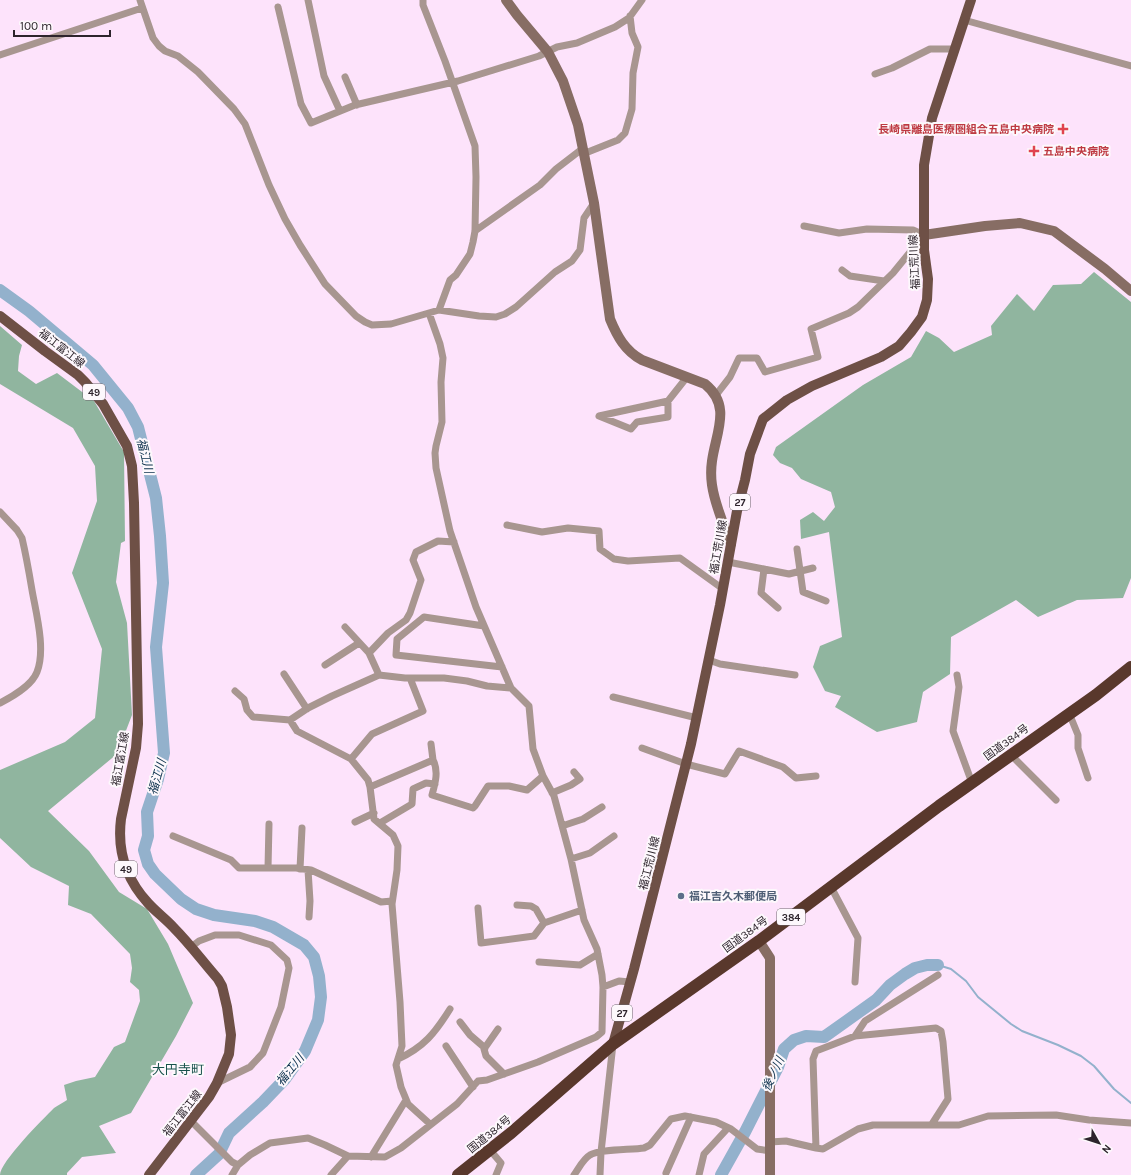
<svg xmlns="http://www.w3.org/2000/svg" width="1131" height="1175" font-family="Karla,'Noto Sans JP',sans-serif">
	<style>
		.forest { fill: #90b59f }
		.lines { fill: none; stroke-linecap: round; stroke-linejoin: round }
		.stream { stroke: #93b1cc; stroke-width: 2 }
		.river { stroke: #93b1cc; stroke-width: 12 }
		.street { stroke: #a89690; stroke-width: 7 }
		.secondary { stroke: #876d64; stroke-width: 10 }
		.primary { stroke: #6e5046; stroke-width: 10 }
		.highway { stroke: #59382c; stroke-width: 12 }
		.health-dot { fill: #e0444e; stroke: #fdf8fc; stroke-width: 1.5 }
		.service-dot { fill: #5c6f8a; stroke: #fdf8fc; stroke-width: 1.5 }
		.labels { text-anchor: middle; stroke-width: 4; stroke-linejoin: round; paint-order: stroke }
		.shield { fill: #fdf8fc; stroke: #6b646a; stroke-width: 1 }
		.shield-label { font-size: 10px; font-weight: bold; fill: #2d242c }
		.health-label { font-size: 11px; font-weight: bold; fill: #be3a42; stroke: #fdf8fc; text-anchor: end }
		.street-label { font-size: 11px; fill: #2d242c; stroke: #fdf8fc }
		.service-label { font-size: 11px; font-weight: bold; fill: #4e5e75; stroke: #fdf8fc; text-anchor: start }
		.water-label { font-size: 12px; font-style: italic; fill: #0a2f4b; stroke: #fdf8fc }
		.quarter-label { font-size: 13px; fill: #18524c; stroke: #fdf8fc }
	</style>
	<rect width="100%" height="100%" fill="#fde3fb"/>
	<path class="forest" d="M 1094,272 L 1131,302 L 1131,578 L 1123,598 L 1077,600 L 1038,617 L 1016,600 L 951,637 L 950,674 L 923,692 L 917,722 L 877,732 L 835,707 L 841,696 L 825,691 L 813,667 L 820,646 L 842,637 L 829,532 L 801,539 L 800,520 L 813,512 L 824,521 L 835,507 L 831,492 L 801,479 L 792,468 L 780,463 L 773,455 L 776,447 L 863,385 L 911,357 L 926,331 L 939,338 L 954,352 L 992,335 L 991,326 L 1017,294 L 1034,311 L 1053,285 L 1081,284 Z
		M 0,326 L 22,345 L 19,356 L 18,371 L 36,384 L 57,373 L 94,401 L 124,452 L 125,541 L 121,543 L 116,582 L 127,623 L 132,715 L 117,754 L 48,811 L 89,851 L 119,892 L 147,909 L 168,944 L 193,1003 L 176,1036 L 131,1113 L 99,1126 L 116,1153 L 82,1157 L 67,1173 L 67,1175 L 0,1175 C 0,1162 43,1119 54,1108 C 58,1105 63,1103 67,1100 L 64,1085 L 76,1081 L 95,1077 L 114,1047 L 125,1042 L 140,1001 L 139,990 L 130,982 L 132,968 L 130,954 L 91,914 L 68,905 L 69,886 L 31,867 L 0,838 L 0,770 L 65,742 L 95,718 L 102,649 L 72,573 L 97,501 L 95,466 L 73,428 L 0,384 Z"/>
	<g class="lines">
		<path class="stream" d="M 938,965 L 951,969 L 966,981 L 978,997 L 1011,1024 L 1022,1031 L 1058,1045 L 1081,1056 L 1094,1066 L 1114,1089 L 1131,1103"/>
		<path class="river" d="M 0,290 L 29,311 L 93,365 L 128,408 L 138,427 L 156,498 L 160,536 L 163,583 L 156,647 L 164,753 L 158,779 L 147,812 L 148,836 L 144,850 L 148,864 L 155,874 L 181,899 L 196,909 L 214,915 L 255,921 L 273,927 L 304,945 L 314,957 L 319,976 L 321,997 L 318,1020 L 305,1051 L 285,1079 L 263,1102 L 229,1133 L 219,1154 L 196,1175
			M 721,1175 L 745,1132 L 778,1067 L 784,1049 L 794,1040 L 806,1036 L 824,1037 L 876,1000 L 890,985 L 905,974 L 915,968 L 927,965 L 938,965"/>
		<path class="street" d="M 140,0 L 153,38 L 159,46 L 165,51 L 178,56 L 198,72 L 234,109 L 245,124 L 269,185 L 285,219 L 300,245 L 325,284 L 356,316 L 365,322 L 372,325 L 391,324 L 439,310 L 479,316 L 496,317 L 505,314 L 516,307 L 555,272 L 572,261 L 580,250 L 584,218 L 594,203
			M 308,0 L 324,76 L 340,111
			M 423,0 L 423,5 L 445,61 L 475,146 L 476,177 L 475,231 L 473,242 L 470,254 L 456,275 L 450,280 L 439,310
			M 278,7 L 301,104 L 311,123 L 355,105 L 458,81 L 539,56 L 557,47 L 577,43 L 615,27 L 629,18 L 642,0
			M 964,20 L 1131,66
			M 0,55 L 142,8
			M 875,74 L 892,68 L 930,49 L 954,49
			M 345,77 L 357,105
			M 583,154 L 618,140 L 625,133 L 632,109 L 633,73 L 638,47 L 632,33 L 630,16
			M 475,231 L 540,185 L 556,169 L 582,149
			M 842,270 L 850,276 L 884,281
			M 716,395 L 730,377 L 739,358 L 757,358 L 765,372 L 818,357 L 811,329 L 849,313 L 858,307 L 893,273 L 924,235 L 913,230 L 867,229 L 839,233 L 804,226
			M 668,401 L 668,417 L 637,422 L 631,429 L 599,416 L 668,401 L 687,377
			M 0,512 L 17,530 L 22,538 C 26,555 29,572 32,590 C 36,613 46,649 37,672 C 32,685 12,697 0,703
			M 507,525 L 542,532 L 568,528 L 599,531 L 600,549 L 614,559 L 628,561 L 680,558 L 723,589
			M 797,549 L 803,592 L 826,601
			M 728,562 L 789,574 L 813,568
			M 764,569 L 761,593 L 778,608
			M 484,626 L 424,617 L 397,639 L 396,655 L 502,667
			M 345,627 L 369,653
			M 709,660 L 720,664 L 795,675
			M 325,665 L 359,643
			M 284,674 L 307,709
			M 379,675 L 405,678 L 444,678 L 467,681 L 487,686 L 511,688
			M 957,675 L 959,687 L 953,731 L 972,783
			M 235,691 L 244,699 L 247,710 L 253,717 L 290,720 L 308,708 L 332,696 L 379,675 L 369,653 L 388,633 L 406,620 L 410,613 L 421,580 L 413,560 L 416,552 L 438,541 L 454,542
			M 613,697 L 697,718
			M 1069,713 L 1078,735 L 1078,748 L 1088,778
			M 290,720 L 297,731 L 351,759 L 368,780 L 370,787 L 374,819 L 393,835 L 398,846 L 397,870 L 392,904 L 400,1002 L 402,1046 L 396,1065 L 401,1087 L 408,1104 L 430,1124
			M 431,744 L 433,760
			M 642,748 L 686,764 L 725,774 L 739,751 L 783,767 L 796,778 L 816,776
			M 1011,755 L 1056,800
			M 351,759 L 372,734 L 423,711 L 410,678
			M 370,787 L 433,760 C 439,771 435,784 432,795 L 473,808 L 475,806 L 488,786 L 509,786 L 527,790 L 543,776
			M 552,793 L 571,785 L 580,779 L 574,772
			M 355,822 L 374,813
			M 380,823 L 412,804 L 413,789 L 426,783 L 435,784
			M 562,826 L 583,819 L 602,807
			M 173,836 L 231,860 L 239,868 L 296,868 L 311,870 L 381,902 L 392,901
			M 571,859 L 590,853 L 614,836
			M 268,868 L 269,824
			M 300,869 L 302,828
			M 308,870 L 310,901 L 309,917
			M 831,887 L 858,938 L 855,982
			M 517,905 L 531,906 L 536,909 L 544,923
			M 478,908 L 481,943 L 534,936 L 544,923 L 582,910
			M 191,947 L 199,941 L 215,935 L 239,935 L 271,945 L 287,960 L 289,968 L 281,1007 L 263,1053 L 250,1067 L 217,1083
			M 539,962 L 580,965 L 598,954
			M 603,987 L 619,981 L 630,982
			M 460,1022 L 470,1035 L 485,1048
			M 498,1029 L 484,1049 L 486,1056 L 504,1074
			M 855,1036 L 865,1021 L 938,975
			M 446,1046 L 473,1087
			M 398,1059 C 424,1047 435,1033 450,1009
			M 191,1121 L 232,1162 L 238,1165 L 250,1155 L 270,1143 L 308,1138 L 325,1145 L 348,1156 L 385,1157 L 401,1148 L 457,1104 L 478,1081 L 487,1080 L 538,1062 L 596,1037 L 602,1032 L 603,987 L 602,975 L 597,949 L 584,920 L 571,859 L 554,796 L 543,776 L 533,749 L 529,706 L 511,688 L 476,607 L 450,531 L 436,468 L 435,453 L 436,446 L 442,422 L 441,382 L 443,358 L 440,344 L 429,313
			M 770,1142 L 786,1141 L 816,1148 L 823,1149 L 858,1129 L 873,1125 L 959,1125 L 988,1116 L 1056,1115 L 1089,1120 L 1131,1123
			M 816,1148 L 813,1059 L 816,1051 L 855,1036 L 936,1028 L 941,1031 L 943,1042 L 948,1099 L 932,1124
			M 490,1150 L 501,1163 L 496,1175
			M 371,1157 L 406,1100
			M 666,1173 L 691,1117
			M 232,1175 L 238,1165
			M 331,1175 L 348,1156
			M 574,1175 C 579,1168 583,1159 590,1155 C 599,1149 632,1150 644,1148 L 650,1145 L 671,1119 L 685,1116 L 716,1122 L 731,1129 L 757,1149 L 770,1151
			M 600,1175 L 601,1152 L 613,1044
			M 699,1175 L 704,1154 L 728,1128"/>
		<path class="secondary" d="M 506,0 L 517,15 L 548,52 L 563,81 L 578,125 L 594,203 L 610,319 C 617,336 625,351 642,360 L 705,384 C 732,406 716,432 712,461 C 711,468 711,478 712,485 C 715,506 724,525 731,544
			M 924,235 L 985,226 L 1020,223 L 1054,231 L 1105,269 L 1131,291
			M 759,941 L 770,958 L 770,1175"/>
		<path class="primary" d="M 0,316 L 45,351 L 78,375 L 85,382 L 103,404 L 127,446 L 132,466 L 134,503 L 138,724 L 136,748 L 121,819 C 117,851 126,879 148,903 C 156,912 166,919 174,928 C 190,944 203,962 218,979 L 222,986 L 227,1007 L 231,1035 L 229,1054 L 217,1083 L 209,1097 L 149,1175
			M 613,1044 L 634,969 L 691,744 L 720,605 L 737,511 L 745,480 L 750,454 L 763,419 L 787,400 L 812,386 L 881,357 L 899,346 L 911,332 L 922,317 L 927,300 L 928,279 L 924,250 L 924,165 L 932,118 L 971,0"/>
		<path class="highway" d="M 458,1175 L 511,1133 L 613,1044 L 759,941 L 939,806 L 1096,695 L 1131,667"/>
	</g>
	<g class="health-dot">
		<path d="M1061 123h4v4h4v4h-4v4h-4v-4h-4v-4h4z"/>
		<path d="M1032 145h4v4h4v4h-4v4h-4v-4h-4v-4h4z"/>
	</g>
	<circle class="service-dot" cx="681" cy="896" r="4"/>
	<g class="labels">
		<g class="shield">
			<rect x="83" y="384" width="22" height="16" rx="3"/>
			<rect x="730" y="494" width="20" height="16" rx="3"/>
			<rect x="115" y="861" width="22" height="16" rx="3"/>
			<rect x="777" y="909" width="28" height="16" rx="3"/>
			<rect x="612" y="1005" width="20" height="16" rx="3"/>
		</g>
		<g class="shield-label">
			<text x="94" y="396">49</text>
			<text x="740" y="506">27</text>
			<text x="126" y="873">49</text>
			<text x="791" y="921">384</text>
			<text x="622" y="1017">27</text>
		</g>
		<g class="health-label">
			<text x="1054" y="133">長崎県離島医療圏組合五島中央病院</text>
			<text x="1043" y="155" text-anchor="start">五島中央病院</text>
		</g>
		<g class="street-label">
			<text transform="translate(914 262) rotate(-93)" y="4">福江荒川線</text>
			<text transform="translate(62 348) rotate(38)" y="4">福江富江線</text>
			<text transform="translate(718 547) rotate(-80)" y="4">福江荒川線</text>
			<text transform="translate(1006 742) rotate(-36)" y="4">国道384号</text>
			<text transform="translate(120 759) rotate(-80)" y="4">福江富江線</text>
			<text transform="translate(649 863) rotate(-76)" y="4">福江荒川線</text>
			<text transform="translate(745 934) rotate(-36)" y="4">国道384号</text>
			<text transform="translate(182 1113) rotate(-52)" y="4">福江富江線</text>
			<text transform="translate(489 1134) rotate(-39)" y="4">国道384号</text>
		</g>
		<g class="service-label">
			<text x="689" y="900">福江吉久木郵便局</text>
		</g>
		<g class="water-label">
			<text transform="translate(145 456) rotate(76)" y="4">福江川</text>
			<text transform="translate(157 777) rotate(-74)" y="4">福江川</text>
			<text transform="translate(290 1070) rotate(-51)" y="4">福江川</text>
			<text transform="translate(773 1074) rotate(-65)" y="4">後ノ川</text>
		</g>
		<g class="quarter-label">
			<text x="178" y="1074">大円寺町</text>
		</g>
	</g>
	<g transform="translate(1099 1143) rotate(129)" stroke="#fdf8fc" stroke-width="3" paint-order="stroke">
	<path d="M0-3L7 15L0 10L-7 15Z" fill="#2d242c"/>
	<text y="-6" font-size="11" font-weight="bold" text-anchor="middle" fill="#2d242c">N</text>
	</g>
	<path d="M14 30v6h96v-6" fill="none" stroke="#2d242c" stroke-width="2"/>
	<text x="20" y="30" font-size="12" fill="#2d242c" stroke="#fdf8fc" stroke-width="3" paint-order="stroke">100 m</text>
</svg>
